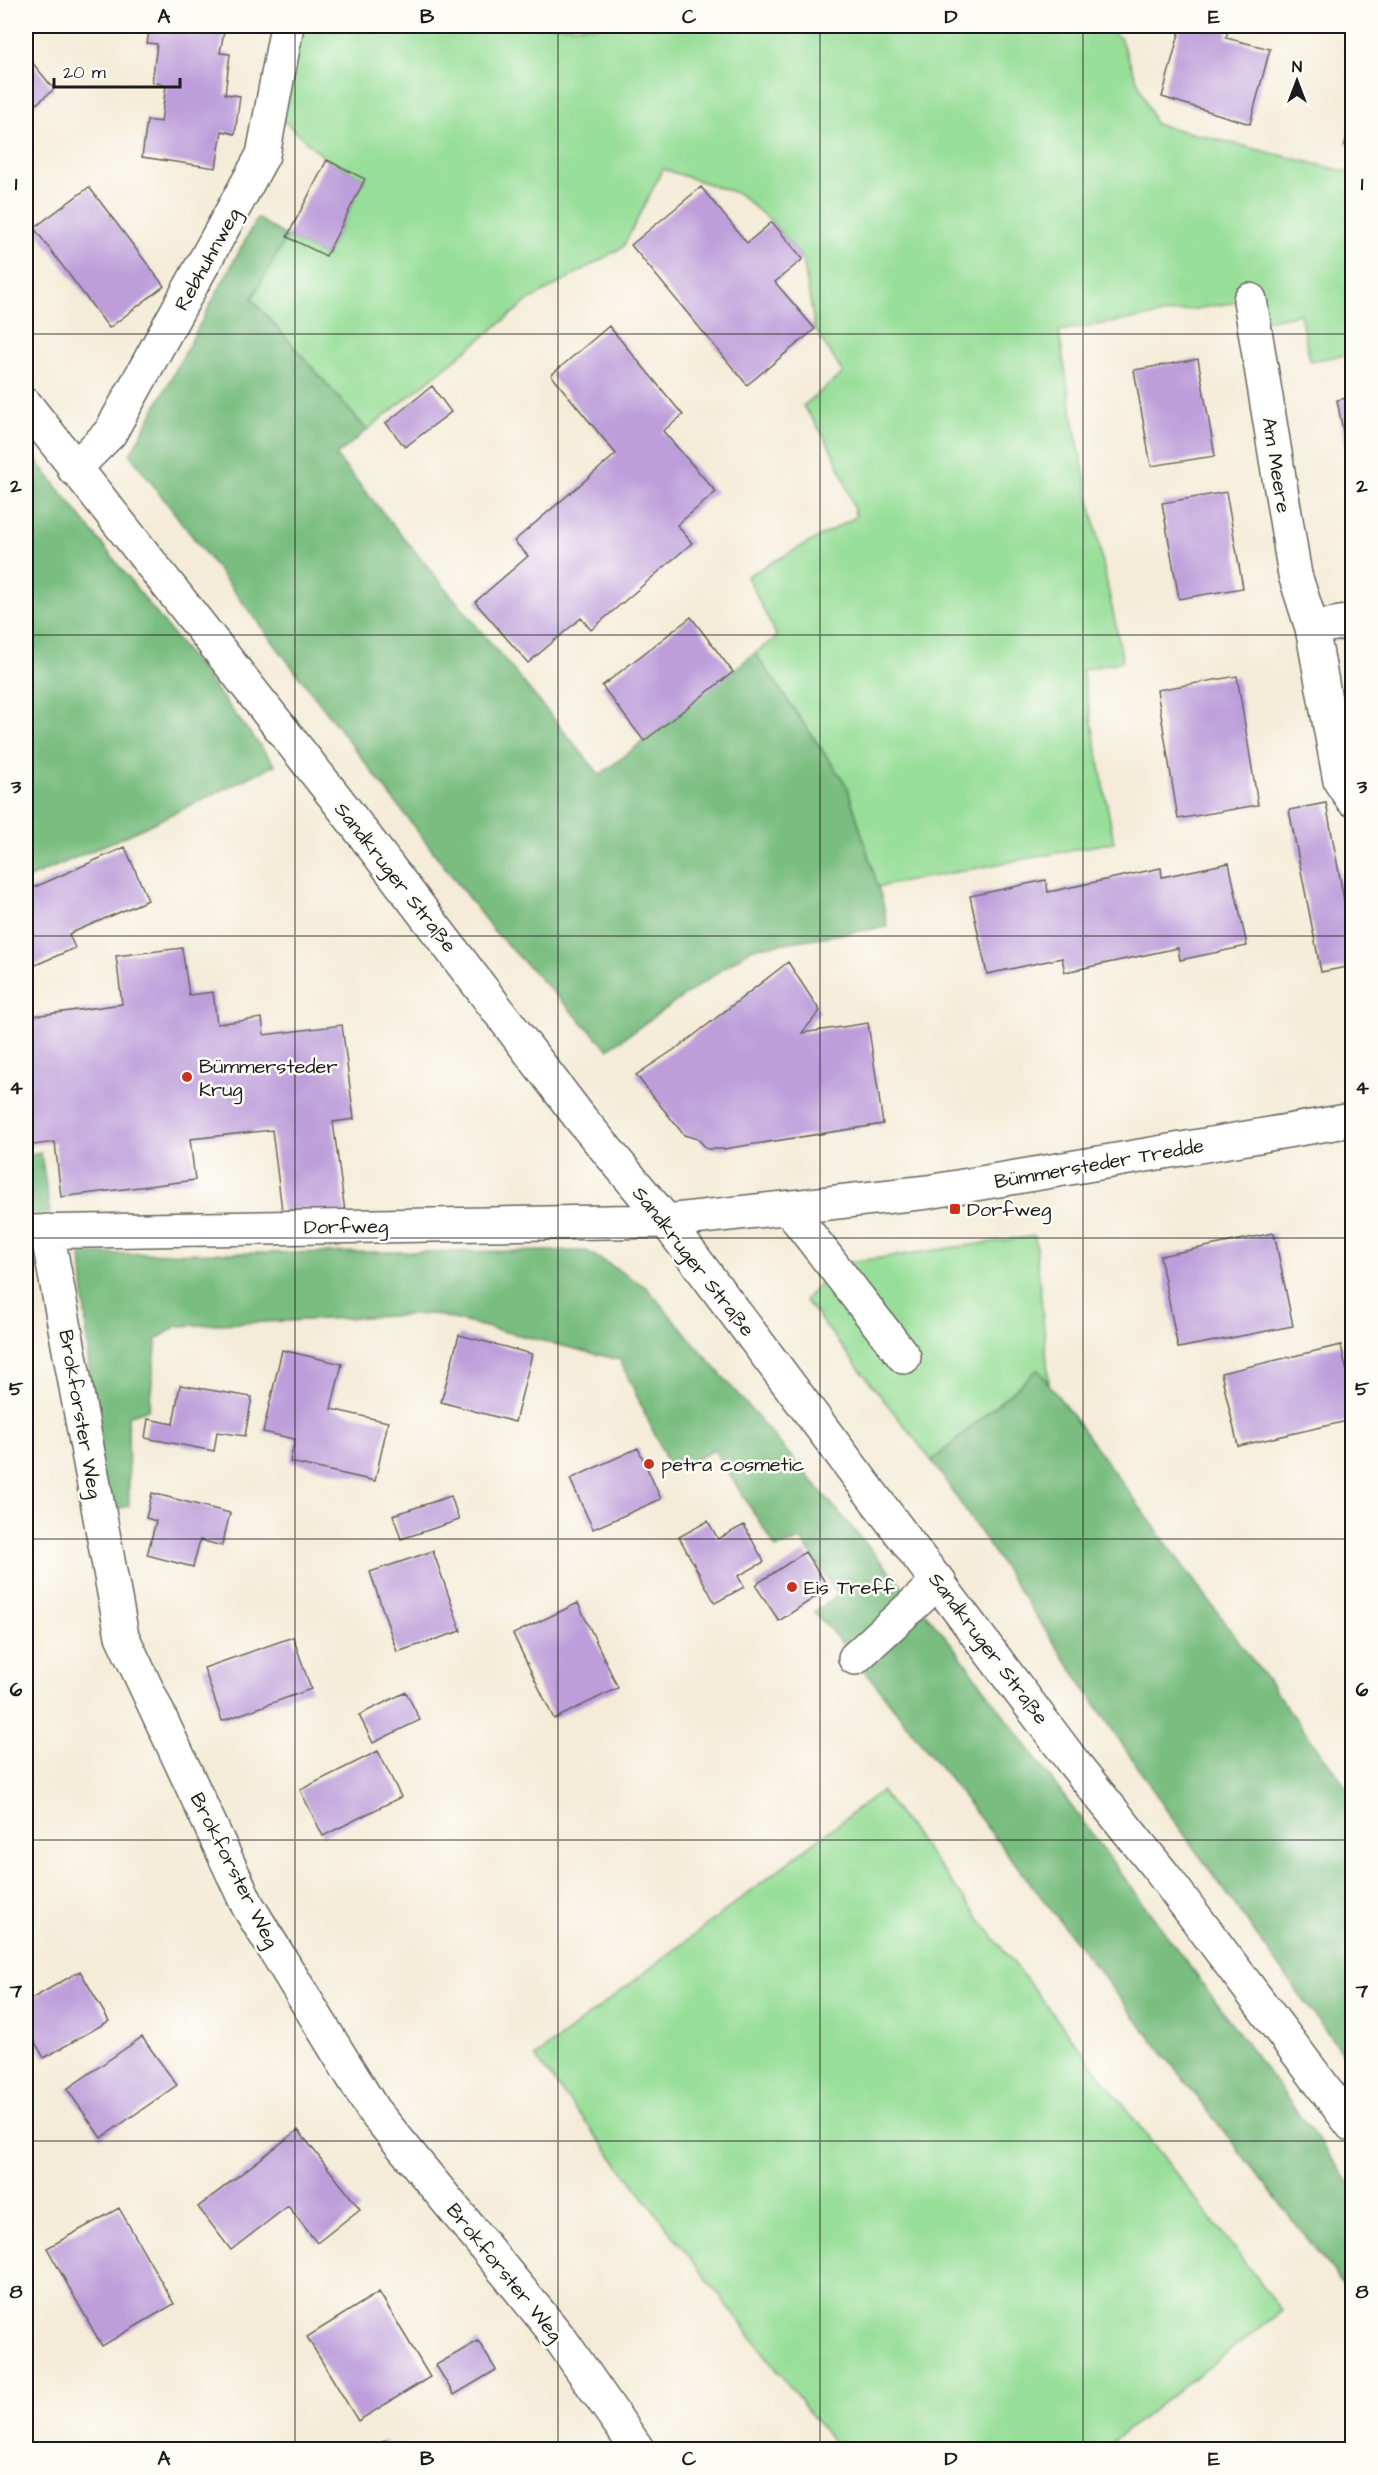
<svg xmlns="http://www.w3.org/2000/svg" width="1378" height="2475" font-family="'Architects Daughter',sans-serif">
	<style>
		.green { fill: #97de98; stroke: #5a7d5a; stroke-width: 1.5 }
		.forest { fill: #79bd80; stroke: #4a6c4e; stroke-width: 1.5 }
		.building { fill: #bd9eda }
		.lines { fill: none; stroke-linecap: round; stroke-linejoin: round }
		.minor-casing { stroke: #68655e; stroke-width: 36 }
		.minor { stroke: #fff; stroke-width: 33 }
		.grid { fill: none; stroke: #1c1c1c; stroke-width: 1.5; stroke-opacity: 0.55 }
		.poi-dot { fill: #c8321e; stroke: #fdfcf7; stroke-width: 2 }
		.labels { text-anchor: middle; stroke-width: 5; stroke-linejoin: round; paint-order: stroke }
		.street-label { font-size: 20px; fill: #1c1c1c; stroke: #fdfcf7 }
		.poi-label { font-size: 20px; fill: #1c1c1c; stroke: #fdfcf7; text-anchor: start }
		.neatline { fill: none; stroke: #1c1c1c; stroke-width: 2 }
		.grid-label { font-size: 20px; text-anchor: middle; font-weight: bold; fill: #1c1c1c }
	</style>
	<rect width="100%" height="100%" fill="#fdfcf7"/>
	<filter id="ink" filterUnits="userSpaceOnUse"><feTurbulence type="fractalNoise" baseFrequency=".0167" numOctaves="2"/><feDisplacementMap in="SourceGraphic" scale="12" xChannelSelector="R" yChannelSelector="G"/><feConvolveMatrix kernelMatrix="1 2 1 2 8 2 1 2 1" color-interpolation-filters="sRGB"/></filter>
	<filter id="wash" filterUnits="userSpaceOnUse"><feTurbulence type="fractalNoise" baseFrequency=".008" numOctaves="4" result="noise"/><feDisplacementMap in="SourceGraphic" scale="24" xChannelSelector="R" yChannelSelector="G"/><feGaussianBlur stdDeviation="1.35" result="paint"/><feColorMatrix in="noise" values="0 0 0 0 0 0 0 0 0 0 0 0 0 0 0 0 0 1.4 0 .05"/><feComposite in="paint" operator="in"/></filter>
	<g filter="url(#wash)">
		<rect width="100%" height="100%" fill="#f4ecd8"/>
		<path class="green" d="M 289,26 L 1102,26 L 1120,38 L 1155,124 L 1352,173 L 1352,354 L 1310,361 L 1300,314 L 1254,323 L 1250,300 L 1059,331 L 1072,414 L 1123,661 L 1082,670 L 1114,842 L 878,887 L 847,786 L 755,653 L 777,637 L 747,576 L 856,517 C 843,471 832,444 803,406 L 843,373 L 815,329 L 803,259 L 772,222 L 739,194 L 663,169 L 623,247 L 528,301 L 367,430 L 252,299 L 287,237 L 326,256 L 365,179 L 327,160 L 275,113 Z
			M 1035,1236 L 1049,1383 L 1038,1370 L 932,1461 L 805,1300 L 837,1264 Z
			M 881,1791 L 1282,2311 L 1102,2449 L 838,2449 L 535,2057 Z"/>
		<path class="forest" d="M 257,218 L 287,237 L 252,299 L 367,430 L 336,456 L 600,775 L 755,653 L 847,786 L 883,903 L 887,927 L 753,948 L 608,1049 L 493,930 L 130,455 Z
			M 26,447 L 275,765 L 128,835 L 26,879 Z
			M 41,1153 L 50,1213 L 26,1214 L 26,1156 Z
			M 587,1251 L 646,1287 L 950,1642 L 1352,2186 L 1352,2296 L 855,1658 L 814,1612 L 838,1595 L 802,1540 L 776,1548 L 714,1450 L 672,1472 L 620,1360 L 433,1314 L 177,1326 L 157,1339 L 149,1409 L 128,1416 L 129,1506 L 99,1513 L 81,1254 Z
			M 1038,1369 L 1352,1795 L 1352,2067 L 1165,1808 L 932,1461 Z"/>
		<g id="blocks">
			<path class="building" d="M 150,26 L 225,26 L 220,53 L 230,54 L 225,94 L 240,96 L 235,134 L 222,131 L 216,168 L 142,157 L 147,120 L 161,122 L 166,85 L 152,82 L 157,44 L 147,43 Z
				M 1181,26 L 1214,26 L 1228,29 L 1226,38 L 1270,49 L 1250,124 L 1162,97 Z
				M 26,55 L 54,89 L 26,113 Z
				M 1352,117 L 1352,146 L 1345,145 Z
				M 327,160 L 365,179 L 326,256 L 287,237 Z
				M 89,187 L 164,286 L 109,328 L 34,228 Z
				M 701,187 L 747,243 L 772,222 L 803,259 L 775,282 L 815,329 L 747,385 L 631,245 Z
				M 609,326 L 683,415 L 663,431 L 716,492 L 677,525 L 692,543 L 591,630 L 581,618 L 528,663 L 475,602 L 528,556 L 514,541 L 616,454 L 551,375 Z
				M 1198,359 L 1215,456 L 1151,466 L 1134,370 Z
				M 432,386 L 451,412 L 405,447 L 386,423 Z
				M 1352,397 L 1352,461 L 1349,462 L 1337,400 Z
				M 1226,492 L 1243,588 L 1179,599 L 1162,503 Z
				M 691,617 L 733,672 L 644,741 L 602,686 Z
				M 1237,676 L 1258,805 L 1178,819 L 1157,690 Z
				M 1326,803 L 1352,943 L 1352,966 L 1321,972 L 1289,810 Z
				M 125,847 L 148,900 L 69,934 L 75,948 L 26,969 L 26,891 Z
				M 1229,863 L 1247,946 L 1180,960 L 1178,948 L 1065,972 L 1062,958 L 987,974 L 970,896 L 1046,880 L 1048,892 L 1161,868 L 1162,877 Z
				M 182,948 L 189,995 L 213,992 L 217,1024 L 262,1018 L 264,1035 L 342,1025 L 354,1119 L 333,1122 L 346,1219 L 284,1226 L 272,1130 L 190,1139 L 195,1180 L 61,1197 L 55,1142 L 26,1146 L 26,1017 L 122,1004 L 116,956 Z
				M 788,962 L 820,1011 L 802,1033 L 868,1023 L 883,1124 L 724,1149 L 707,1149 L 698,1139 L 684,1135 L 636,1075 L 684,1043 Z
				M 1274,1233 L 1293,1326 L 1178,1348 L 1160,1256 Z
				M 459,1335 L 532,1354 L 515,1422 L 441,1402 Z
				M 1341,1345 L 1352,1395 L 1352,1420 L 1238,1446 L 1221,1373 Z
				M 282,1350 L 342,1364 L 331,1409 L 388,1422 L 375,1481 L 290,1462 L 295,1439 L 263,1432 Z
				M 180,1385 L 252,1397 L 245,1436 L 217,1432 L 214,1451 L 145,1438 L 148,1419 L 173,1424 Z
				M 638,1448 L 661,1499 L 593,1529 L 570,1479 Z
				M 152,1493 L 230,1513 L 222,1546 L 200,1540 L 193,1567 L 147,1555 L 156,1521 L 146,1518 Z
				M 451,1496 L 459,1520 L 401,1539 L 393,1515 Z
				M 708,1521 L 718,1539 L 744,1525 L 764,1562 L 738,1576 L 744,1587 L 715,1603 L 679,1537 Z
				M 433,1551 L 461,1631 L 397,1652 L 370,1572 Z
				M 805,1552 L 829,1588 L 779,1621 L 755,1585 Z
				M 578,1603 L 618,1688 L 554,1719 L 513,1634 Z
				M 293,1637 L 311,1689 L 222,1721 L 204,1668 Z
				M 406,1692 L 420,1720 L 373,1743 L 359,1715 Z
				M 378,1751 L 401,1797 L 323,1836 L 300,1790 Z
				M 80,1971 L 109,2021 L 44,2058 L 26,2026 L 26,2002 Z
				M 142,2037 L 177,2085 L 101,2138 L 67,2089 Z
				M 298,2130 L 360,2209 L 317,2243 L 288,2206 L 231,2250 L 198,2207 Z
				M 119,2208 L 174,2304 L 102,2346 L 47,2248 Z
				M 379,2292 L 430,2377 L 358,2421 L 307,2337 Z
				M 478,2341 L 496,2370 L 454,2395 L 436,2365 Z
				M 385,2440 L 391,2450 L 369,2450 Z"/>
		</g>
	</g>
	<g filter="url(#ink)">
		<use href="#blocks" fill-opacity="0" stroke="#68655e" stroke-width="1.5"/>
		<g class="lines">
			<defs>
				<path id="minor" d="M 1250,300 L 1295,575 L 1312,628
					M 26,405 L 335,797 L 581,1119 L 666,1221 L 1073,1762 L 1162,1873 L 1352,2125
					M 74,469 L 110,433 L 263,155 L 287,26
					M 1352,621 L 1312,628 L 1340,781 L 1352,799
					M 790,1210 L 904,1357
					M 47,1231 L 122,1636 L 248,1906 L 373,2110 L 562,2341 L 638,2450
					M 27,1232 L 666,1221 L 928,1192 L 1352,1120
					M 855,1658 L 939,1581"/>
			</defs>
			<use href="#minor" class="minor-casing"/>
			<use href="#minor" class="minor"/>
		</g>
	</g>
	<path class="grid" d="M 295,26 L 295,2450M 558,26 L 558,2450M 820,26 L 820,2450M 1083,26 L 1083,2450M 26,334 L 1352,334M 26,635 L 1352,635M 26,936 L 1352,936M 26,1238 L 1352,1238M 26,1539 L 1352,1539M 26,1840 L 1352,1840M 26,2141 L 1352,2141"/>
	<g class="poi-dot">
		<circle cx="187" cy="1077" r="6"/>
		<rect x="949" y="1203" width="12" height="12" rx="3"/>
		<circle cx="649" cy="1464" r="6"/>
		<circle cx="792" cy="1587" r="6"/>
	</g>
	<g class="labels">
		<g class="street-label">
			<text transform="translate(207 259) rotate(-61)" y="7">Rebhuhnweg</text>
			<text transform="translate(1277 465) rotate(81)" y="7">Am Meere</text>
			<text transform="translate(396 877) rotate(52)" y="7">Sandkruger Straße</text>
			<text transform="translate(1099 1163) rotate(-10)" y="7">Bümmersteder Tredde</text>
			<text transform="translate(346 1226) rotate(-1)" y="7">Dorfweg</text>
			<text transform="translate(694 1261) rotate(52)" y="7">Sandkruger Straße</text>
			<text transform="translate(81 1414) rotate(80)" y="7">Brokforster Weg</text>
			<text transform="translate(989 1648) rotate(53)" y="7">Sandkruger Straße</text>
			<text transform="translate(235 1870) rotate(63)" y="7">Brokforster Weg</text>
			<text transform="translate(505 2272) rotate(51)" y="7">Brokforster Weg</text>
		</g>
		<g class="poi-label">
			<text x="199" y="1073">Bümmersteder<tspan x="199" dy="23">Krug</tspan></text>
			<text x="967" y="1216">Dorfweg</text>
			<text x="661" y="1471">petra cosmetic</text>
			<text x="804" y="1594">Eis Treff</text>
		</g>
	</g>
	<rect width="1378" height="2475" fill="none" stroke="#fdfcf7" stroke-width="66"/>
	<g transform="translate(1297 81)" stroke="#fdfcf7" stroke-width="4.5" paint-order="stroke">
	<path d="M0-4.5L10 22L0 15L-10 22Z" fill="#1c1c1c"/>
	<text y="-9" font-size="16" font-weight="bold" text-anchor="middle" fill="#1c1c1c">N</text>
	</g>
	<path d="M54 78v9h126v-9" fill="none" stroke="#1c1c1c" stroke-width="3"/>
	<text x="63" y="78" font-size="18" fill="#1c1c1c" stroke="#fdfcf7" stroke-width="4.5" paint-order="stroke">20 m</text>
	<rect x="33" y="33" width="1312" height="2409" class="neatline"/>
	<g class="grid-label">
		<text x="164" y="23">A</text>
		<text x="427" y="23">B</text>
		<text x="689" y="23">C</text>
		<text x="951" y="23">D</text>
		<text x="1214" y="23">E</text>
		<text x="16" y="190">1</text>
		<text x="1362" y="190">1</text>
		<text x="16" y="492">2</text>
		<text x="1362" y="492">2</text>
		<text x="16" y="793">3</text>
		<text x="1362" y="793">3</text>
		<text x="16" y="1094">4</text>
		<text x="1362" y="1094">4</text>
		<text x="16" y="1395">5</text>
		<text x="1362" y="1395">5</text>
		<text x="16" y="1696">6</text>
		<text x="1362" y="1696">6</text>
		<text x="16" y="1997">7</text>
		<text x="1362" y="1997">7</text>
		<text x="16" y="2298">8</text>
		<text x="1362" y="2298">8</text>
		<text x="164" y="2465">A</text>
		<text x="427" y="2465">B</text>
		<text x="689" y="2465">C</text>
		<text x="951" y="2465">D</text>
		<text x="1214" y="2465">E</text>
	</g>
</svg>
